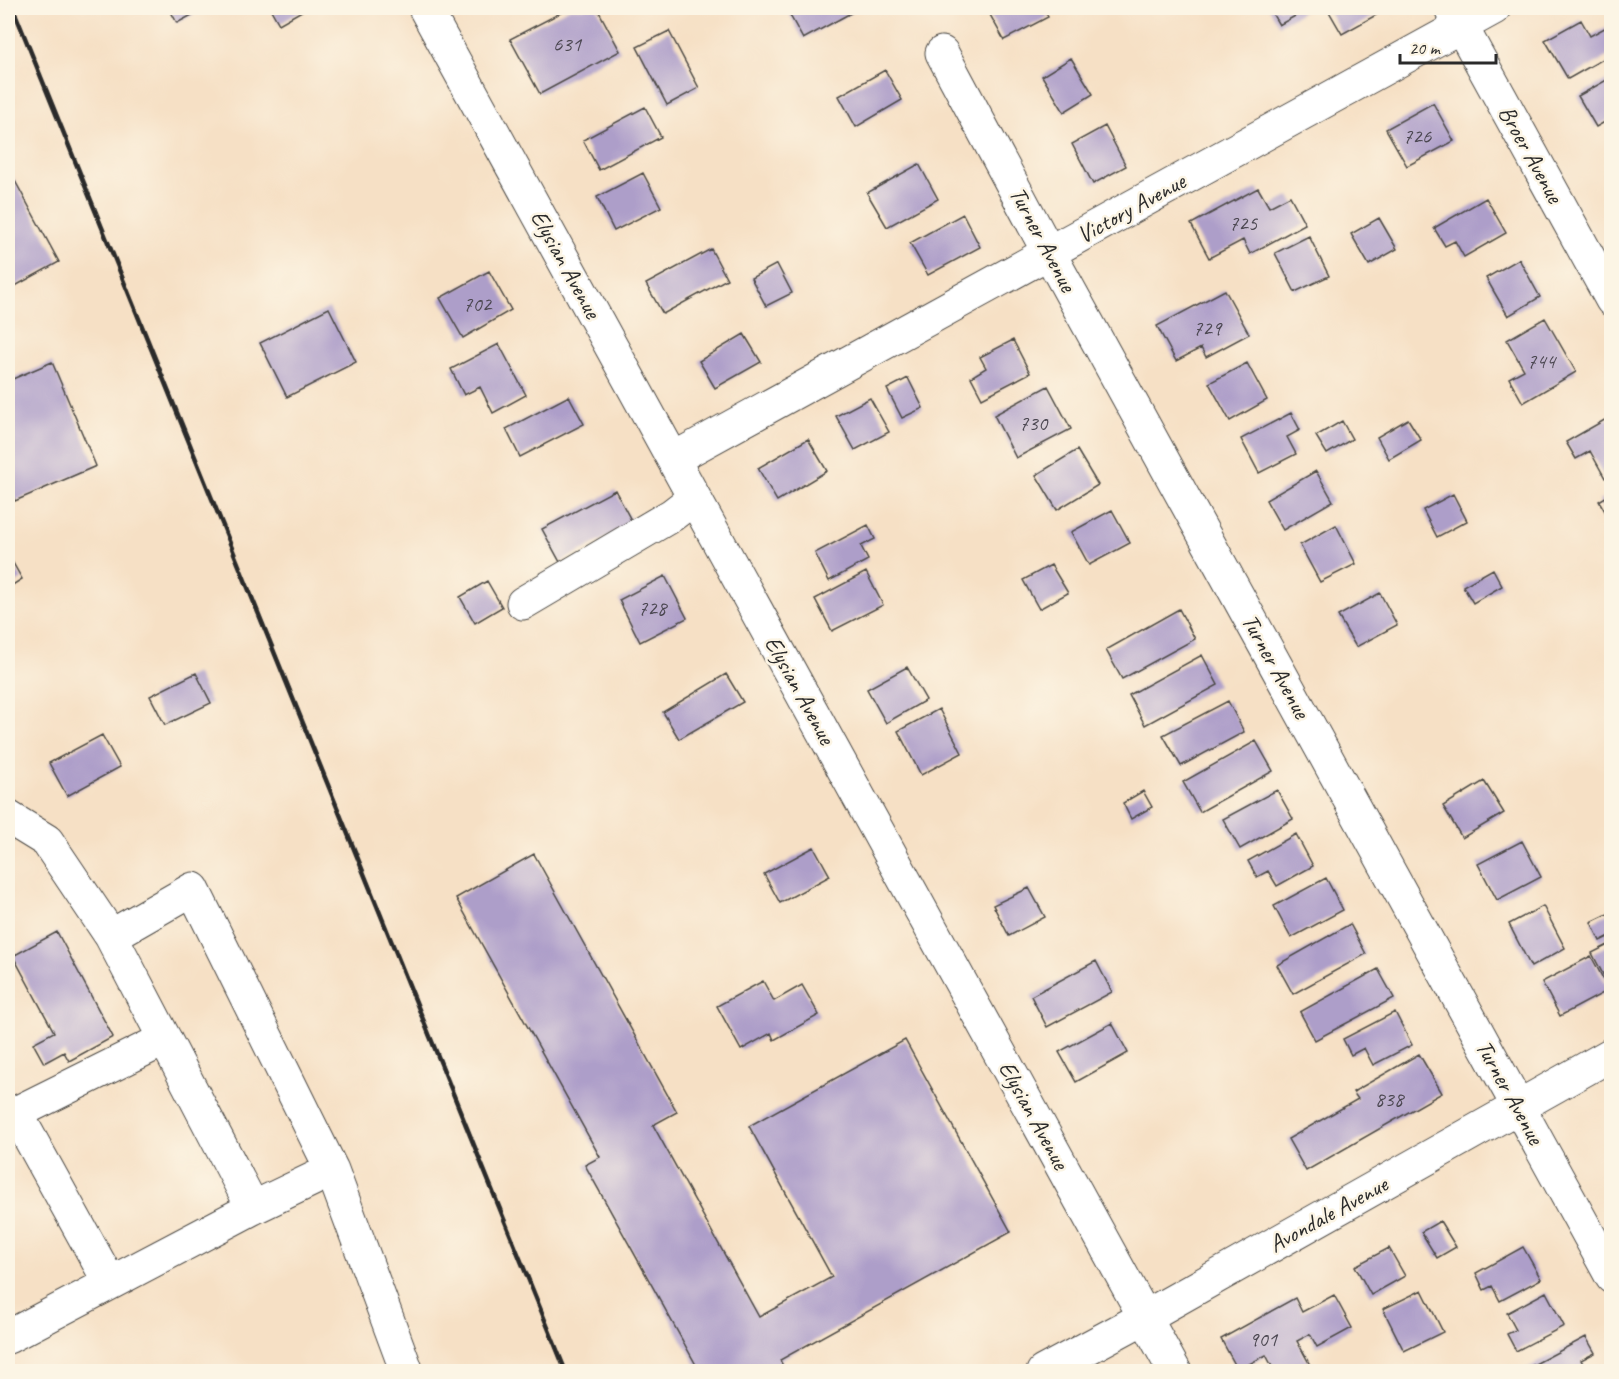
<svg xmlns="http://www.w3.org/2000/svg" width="1619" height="1379" font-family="Caveat,sans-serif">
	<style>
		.building { fill: #ad9ec9 }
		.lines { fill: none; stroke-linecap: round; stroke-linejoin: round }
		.minor-casing { stroke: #494642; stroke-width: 35 }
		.minor { stroke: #fff; stroke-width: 33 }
		.rail { stroke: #2b2b2b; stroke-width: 4.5 }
		.labels { text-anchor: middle; stroke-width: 5; stroke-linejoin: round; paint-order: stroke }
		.number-label { font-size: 21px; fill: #4c4852 }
		.street-label { font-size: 24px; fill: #2b2b2b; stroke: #fcf5e5 }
	</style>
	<rect width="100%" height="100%" fill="#fcf5e5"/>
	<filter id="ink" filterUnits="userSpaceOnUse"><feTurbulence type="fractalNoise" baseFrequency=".0167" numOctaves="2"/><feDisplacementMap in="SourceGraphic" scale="12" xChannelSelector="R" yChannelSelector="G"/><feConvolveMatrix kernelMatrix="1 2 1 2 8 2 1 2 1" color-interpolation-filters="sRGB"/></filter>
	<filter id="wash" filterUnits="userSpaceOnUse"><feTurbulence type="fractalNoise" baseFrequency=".008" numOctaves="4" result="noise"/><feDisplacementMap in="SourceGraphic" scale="24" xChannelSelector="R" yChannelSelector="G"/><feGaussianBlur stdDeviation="1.35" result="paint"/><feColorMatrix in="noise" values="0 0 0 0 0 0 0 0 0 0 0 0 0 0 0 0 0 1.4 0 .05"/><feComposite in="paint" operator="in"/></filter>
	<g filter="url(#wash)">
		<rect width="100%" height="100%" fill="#f6e0c5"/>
		<g id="blocks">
			<path class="building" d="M 169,8 L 205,8 L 177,23 Z
				M 270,8 L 307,8 L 279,24 Z
				M 570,8 L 597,8 L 620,51 L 540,94 L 510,39 Z
				M 786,8 L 860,8 L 803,39 Z
				M 995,8 L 1043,8 L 1048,17 L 1004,40 L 988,11 Z
				M 1269,8 L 1304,8 L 1306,10 L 1279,25 Z
				M 1327,8 L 1375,8 L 1378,14 L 1342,34 Z
				M 1581,20 L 1590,36 L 1612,24 L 1612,54 L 1568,79 L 1545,40 Z
				M 669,31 L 699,88 L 667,105 L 637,47 Z
				M 1071,58 L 1093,94 L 1064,112 L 1042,76 Z
				M 885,70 L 902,100 L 856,127 L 839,96 Z
				M 1612,77 L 1612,118 L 1596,127 L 1578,96 Z
				M 1433,103 L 1454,141 L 1407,166 L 1386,129 Z
				M 645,107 L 661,137 L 599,170 L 583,140 Z
				M 1105,126 L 1126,166 L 1093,184 L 1072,144 Z
				M 919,164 L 938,199 L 887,227 L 867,193 Z
				M 8,168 L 59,262 L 8,290 Z
				M 643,173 L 661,207 L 614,231 L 597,197 Z
				M 1258,188 L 1269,207 L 1290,196 L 1305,224 L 1250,254 L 1243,240 L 1209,258 L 1191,224 Z
				M 1486,198 L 1506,233 L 1464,257 L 1455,241 L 1445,246 L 1434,228 Z
				M 963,214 L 980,247 L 928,275 L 910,243 Z
				M 1379,218 L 1397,249 L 1369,265 L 1351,234 Z
				M 1309,236 L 1329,276 L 1295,292 L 1275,253 Z
				M 711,249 L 727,279 L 663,314 L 646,284 Z
				M 1519,259 L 1540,297 L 1508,316 L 1486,278 Z
				M 777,264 L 792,293 L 766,306 L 751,278 Z
				M 489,271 L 511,310 L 463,338 L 440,298 Z
				M 1225,290 L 1249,334 L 1206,357 L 1201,348 L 1176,361 L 1157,326 Z
				M 329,308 L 356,362 L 287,397 L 260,343 Z
				M 1545,318 L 1576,372 L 1523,403 L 1509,378 L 1524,370 L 1507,340 Z
				M 744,334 L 761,362 L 715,388 L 699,361 Z
				M 1013,340 L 1030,373 L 982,398 L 971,377 L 986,368 L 980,357 Z
				M 499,344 L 526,395 L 493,413 L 480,387 L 464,395 L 451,369 Z
				M 52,362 L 96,466 L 15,501 L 8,485 L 8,381 Z
				M 1247,363 L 1267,400 L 1230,421 L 1209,383 Z
				M 908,378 L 923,408 L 902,418 L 887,389 Z
				M 1048,386 L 1071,429 L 1016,458 L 994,415 Z
				M 569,396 L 584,424 L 520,457 L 506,429 Z
				M 870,398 L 889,432 L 855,450 L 836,416 Z
				M 1291,413 L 1300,430 L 1287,437 L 1296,454 L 1259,473 L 1241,439 Z
				M 1608,418 L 1612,424 L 1612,474 L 1605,478 L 1590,451 L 1576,459 L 1566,442 Z
				M 1408,419 L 1421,440 L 1389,459 L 1377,437 Z
				M 1342,421 L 1352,439 L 1327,454 L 1316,436 Z
				M 808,439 L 827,471 L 777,501 L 758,468 Z
				M 1077,450 L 1098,485 L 1057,510 L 1036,475 Z
				M 1316,471 L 1333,501 L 1283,530 L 1266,500 Z
				M 615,490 L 633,524 L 560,562 L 542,529 Z
				M 1612,493 L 1612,523 L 1599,501 Z
				M 1453,494 L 1467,521 L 1437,537 L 1423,510 Z
				M 1112,510 L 1130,543 L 1089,565 L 1071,532 Z
				M 868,525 L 875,539 L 861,546 L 868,560 L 829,581 L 815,553 Z
				M 1336,525 L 1356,564 L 1320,582 L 1300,545 Z
				M 8,554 L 22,579 L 8,588 Z
				M 1051,565 L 1068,593 L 1039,609 L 1023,580 Z
				M 1493,569 L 1502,586 L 1473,603 L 1463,586 Z
				M 866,572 L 883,605 L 832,631 L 815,599 Z
				M 665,576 L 687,618 L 640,642 L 619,600 Z
				M 487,581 L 502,607 L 475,623 L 460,597 Z
				M 1380,593 L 1397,625 L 1356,647 L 1338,616 Z
				M 1179,609 L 1195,639 L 1122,679 L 1106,650 Z
				M 1202,655 L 1218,685 L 1145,725 L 1129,695 Z
				M 907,667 L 926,700 L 886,723 L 867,689 Z
				M 196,673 L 211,703 L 165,725 L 150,696 Z
				M 726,674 L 743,702 L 679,739 L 663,712 Z
				M 1228,701 L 1244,732 L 1181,766 L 1163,735 Z
				M 939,709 L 962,753 L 921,775 L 898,731 Z
				M 102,735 L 120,767 L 67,796 L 49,763 Z
				M 1256,741 L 1273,771 L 1200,812 L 1183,782 Z
				M 1484,781 L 1504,813 L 1462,838 L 1443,806 Z
				M 1277,790 L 1293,819 L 1240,849 L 1223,819 Z
				M 1143,791 L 1152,807 L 1131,819 L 1123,803 Z
				M 1296,834 L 1313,866 L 1277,886 L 1268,871 L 1257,877 L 1248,861 Z
				M 1522,841 L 1541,877 L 1497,900 L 1478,864 Z
				M 814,847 L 830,876 L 780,903 L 764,874 Z
				M 534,854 L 677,1112 L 653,1125 L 759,1317 L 832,1277 L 749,1126 L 905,1040 L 1011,1232 L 780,1360 L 786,1372 L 700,1372 L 585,1165 L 600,1157 L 456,898 Z
				M 1326,878 L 1343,910 L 1291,938 L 1274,906 Z
				M 1029,888 L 1045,917 L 1009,936 L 993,905 Z
				M 1543,906 L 1565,948 L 1531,967 L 1509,924 Z
				M 1612,912 L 1612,935 L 1600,941 L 1591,922 Z
				M 1350,924 L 1366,954 L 1293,994 L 1277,965 Z
				M 57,932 L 113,1037 L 69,1061 L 64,1052 L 44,1063 L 33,1043 L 54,1032 L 13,956 Z
				M 1612,943 L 1612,977 L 1606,980 L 1592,953 Z
				M 1591,956 L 1609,990 L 1560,1016 L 1542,982 Z
				M 1096,961 L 1112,992 L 1047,1027 L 1031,996 Z
				M 1378,969 L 1394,998 L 1315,1040 L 1300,1012 Z
				M 763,981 L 774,1001 L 802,985 L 819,1015 L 774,1040 L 771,1033 L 741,1050 L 717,1006 Z
				M 1395,1012 L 1412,1045 L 1373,1065 L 1364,1048 L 1351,1055 L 1343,1039 Z
				M 1112,1023 L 1128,1053 L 1076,1082 L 1059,1052 Z
				M 1419,1054 L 1442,1093 L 1306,1171 L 1288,1139 L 1358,1099 L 1353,1092 Z
				M 1440,1221 L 1456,1247 L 1437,1258 L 1421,1232 Z
				M 1523,1247 L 1541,1279 L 1500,1301 L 1492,1286 L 1484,1290 L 1476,1273 Z
				M 1389,1248 L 1405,1276 L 1371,1295 L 1355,1266 Z
				M 1422,1290 L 1443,1332 L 1404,1351 L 1383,1309 Z
				M 1546,1292 L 1564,1326 L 1516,1351 L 1507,1334 L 1516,1330 L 1507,1313 Z
				M 1334,1295 L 1352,1328 L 1317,1347 L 1310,1334 L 1297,1341 L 1310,1365 L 1299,1372 L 1275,1372 L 1266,1355 L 1238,1370 L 1221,1339 L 1295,1298 L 1302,1312 Z
				M 1586,1337 L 1595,1353 L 1581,1360 L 1586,1369 L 1582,1372 L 1520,1372 Z"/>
		</g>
	</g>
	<g filter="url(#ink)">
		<use href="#blocks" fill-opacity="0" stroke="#494642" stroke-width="1.5"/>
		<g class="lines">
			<defs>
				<path id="minor" d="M 425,8 L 1175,1372
					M 1451,8 L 1612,300
					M 942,53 L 1049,253 L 1612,1277
					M 673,459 L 1494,8
					M 523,603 L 672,515 L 694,498
					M 8,817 L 47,841 L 111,936
					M 253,1208 L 111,936 L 193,889 L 332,1170
					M 110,1283 L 16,1113 L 165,1039
					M 8,1337 L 253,1208 L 332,1170 L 407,1372
					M 1043,1372 L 1145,1317 L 1612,1054"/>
			</defs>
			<use href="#minor" class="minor-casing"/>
			<use href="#minor" class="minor"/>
			<path class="rail" d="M 13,8 L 566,1372"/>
		</g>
	</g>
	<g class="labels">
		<g class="number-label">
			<text x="567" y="51">631</text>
			<text x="1417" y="143">726</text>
			<text x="1243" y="230">725</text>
			<text x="477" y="311">702</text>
			<text x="1207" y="335">729</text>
			<text x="1541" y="368">744</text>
			<text x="1033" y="430">730</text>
			<text x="652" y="615">728</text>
			<text x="1389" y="1106">838</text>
			<text x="1263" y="1346">901</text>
		</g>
		<g class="street-label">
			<text transform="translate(1531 154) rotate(61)" y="8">Broer Avenue</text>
			<text transform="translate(1131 208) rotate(-29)" y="8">Victory Avenue</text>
			<text transform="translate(1043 239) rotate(62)" y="8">Turner Avenue</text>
			<text transform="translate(566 264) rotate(61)" y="8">Elysian Avenue</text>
			<text transform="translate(1276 666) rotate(61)" y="8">Turner Avenue</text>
			<text transform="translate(800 690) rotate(61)" y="8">Elysian Avenue</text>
			<text transform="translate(1510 1092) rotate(61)" y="8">Turner Avenue</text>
			<text transform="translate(1034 1115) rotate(61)" y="8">Elysian Avenue</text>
			<text transform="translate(1328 1214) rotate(-29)" y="8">Avondale Avenue</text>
		</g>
	</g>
	<rect width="1619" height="1379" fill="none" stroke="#fcf5e5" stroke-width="30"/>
	<path d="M1400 54v9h96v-9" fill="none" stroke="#2b2b2b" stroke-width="3"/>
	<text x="1409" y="54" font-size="18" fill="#2b2b2b" stroke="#fcf5e5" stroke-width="4.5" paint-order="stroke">20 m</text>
</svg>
